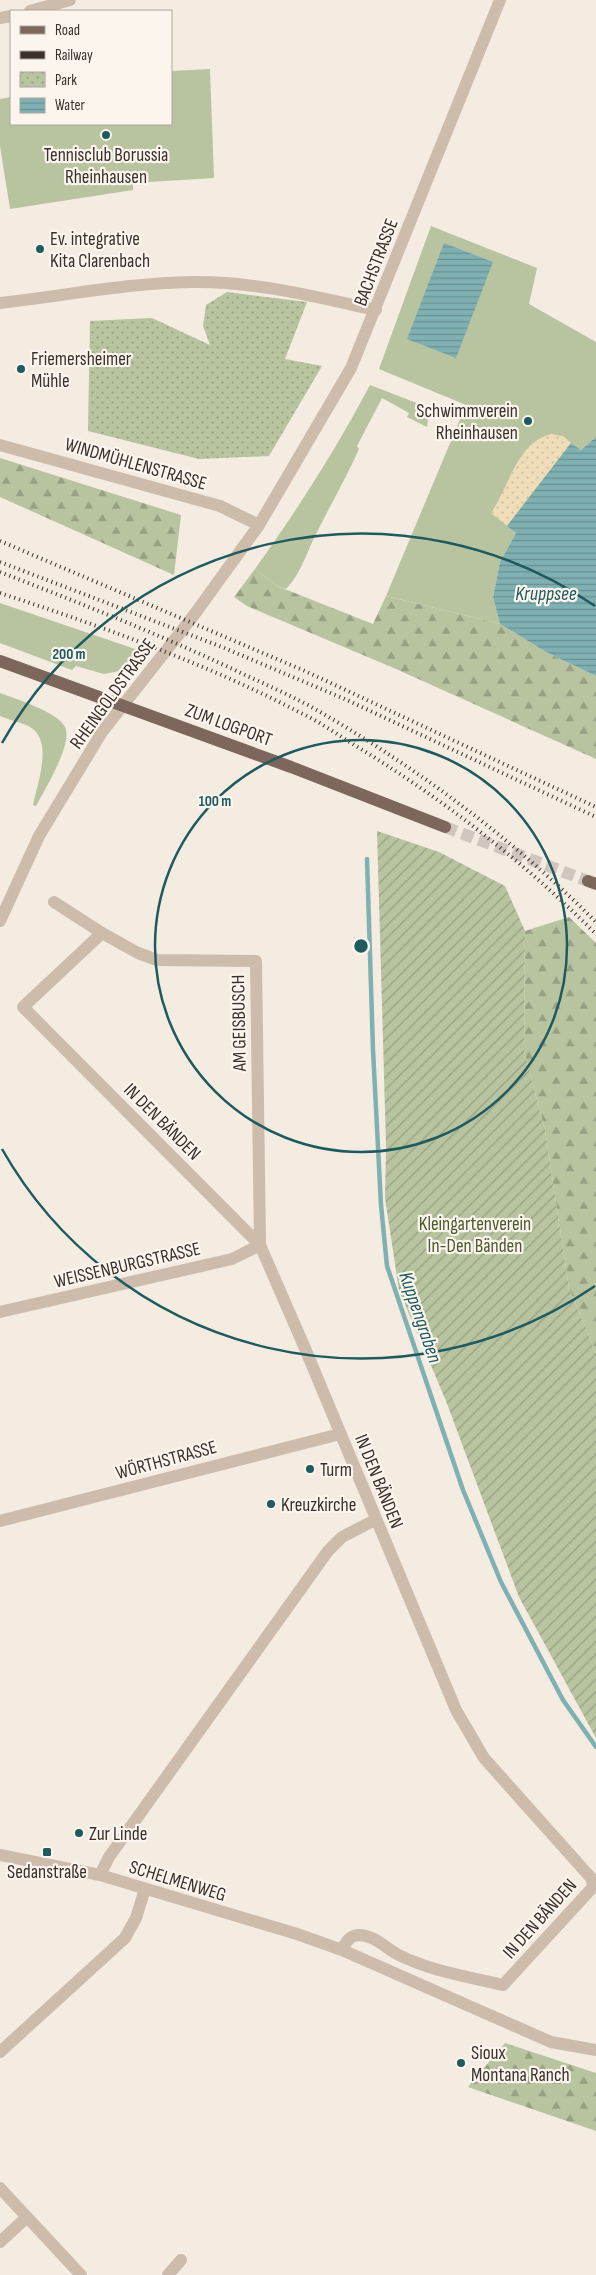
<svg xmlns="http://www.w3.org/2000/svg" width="596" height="2275" font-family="'Sofia Sans Condensed',sans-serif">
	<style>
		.grass { fill: #b8c4a0 }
		.forest { fill: url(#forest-firs) }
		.sand { fill: url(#sand-dots) }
		.park { fill: url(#park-dots) }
		.garden { fill: url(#garden-furrows) }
		.water { fill: url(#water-rules) }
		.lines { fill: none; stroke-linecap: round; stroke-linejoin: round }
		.stream { stroke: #7fb0b2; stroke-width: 4.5 }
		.major-tunnel { stroke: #cfc6bd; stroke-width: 12; stroke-dasharray: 12 6; stroke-linecap: butt }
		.minor { stroke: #cdbbac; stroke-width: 12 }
		.major { stroke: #7d675c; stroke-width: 12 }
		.rail { stroke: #3b302b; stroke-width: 4; stroke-dasharray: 1 4; stroke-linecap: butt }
		.ring { fill: none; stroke: #1f5a5e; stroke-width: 2.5 }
		.poi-dot { fill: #1f5a5e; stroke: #fbf5ee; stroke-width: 2 }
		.labels { text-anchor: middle; stroke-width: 4.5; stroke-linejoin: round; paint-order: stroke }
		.poi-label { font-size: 19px; fill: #3b302b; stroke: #fbf5ee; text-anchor: start }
		.street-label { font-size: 19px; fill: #3b302b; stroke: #fbf5ee }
		.park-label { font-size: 19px; fill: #4a5a2e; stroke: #fbf5ee }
		.water-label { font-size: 20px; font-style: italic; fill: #1f5a5e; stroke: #fbf5ee }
		.centre { fill: #1f5a5e; stroke: #fbf5ee; stroke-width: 2.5 }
		.ring-label { font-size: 15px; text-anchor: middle; font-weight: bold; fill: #1f5a5e; stroke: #fbf5ee; stroke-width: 4.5; stroke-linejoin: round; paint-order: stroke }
	</style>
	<defs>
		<pattern id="forest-firs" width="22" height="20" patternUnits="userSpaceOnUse" patternTransform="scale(1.25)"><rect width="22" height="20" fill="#b8c4a0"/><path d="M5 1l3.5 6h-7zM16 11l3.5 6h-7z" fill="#97a083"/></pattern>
		<pattern id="sand-dots" width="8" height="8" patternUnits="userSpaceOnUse" patternTransform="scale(1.25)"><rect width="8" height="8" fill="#efdcb8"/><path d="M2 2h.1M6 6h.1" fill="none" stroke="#cebd9e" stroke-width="1.8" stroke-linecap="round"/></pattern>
		<pattern id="park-dots" width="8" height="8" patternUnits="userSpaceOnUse" patternTransform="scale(1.25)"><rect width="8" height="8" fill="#b8c4a0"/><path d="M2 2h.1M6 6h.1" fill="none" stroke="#97a083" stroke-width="1.8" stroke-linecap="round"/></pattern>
		<pattern id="garden-furrows" width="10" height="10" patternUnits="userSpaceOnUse" patternTransform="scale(1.25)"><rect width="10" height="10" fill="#b8c4a0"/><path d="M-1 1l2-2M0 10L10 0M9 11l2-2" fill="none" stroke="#97a083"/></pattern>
		<pattern id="water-rules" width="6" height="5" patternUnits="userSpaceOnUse" patternTransform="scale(1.25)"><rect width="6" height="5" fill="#7fb0b2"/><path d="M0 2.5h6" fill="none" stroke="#699091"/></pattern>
	</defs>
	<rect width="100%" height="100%" fill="#f4ebe1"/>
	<path class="grass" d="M 210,69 L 214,178 L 133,183 L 133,190 L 10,209 L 0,146 L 0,99 L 11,97 L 11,124 L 171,124 L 171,71 Z
		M 431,226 L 537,268 L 529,304 L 596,342 L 596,437 L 581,450 L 571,443 L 508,526 L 516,533 L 500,562 L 493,597 L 500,624 L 386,596 L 466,405 L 379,369 Z
		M 370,385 L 422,405 L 429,412 L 427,427 L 407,417 L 409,413 L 382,398 L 357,446 L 359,449 C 346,478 331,504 317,532 C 307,551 301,574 286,589 L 277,586 L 255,569 C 298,509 336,449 370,385 Z
		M 0,603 L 141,651 L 125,670 L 104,674 L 76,666 L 72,670 L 0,643 Z
		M 0,693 C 16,699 58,712 65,727 C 73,744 45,789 36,806 L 33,805 C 37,784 54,741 30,727 C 21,722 9,720 0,716 Z"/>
	<path class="forest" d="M 0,458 L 181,515 L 174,575 L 0,497 Z
		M 255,569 L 277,586 L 373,624 L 386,596 L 500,624 L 546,652 L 596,676 L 596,759 L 396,669 L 247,606 L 234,597 Z
		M 569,917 L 596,943 L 596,1353 L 569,1288 L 545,1130 L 524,1051 L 525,931 Z
		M 505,2043 L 596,2073 L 596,2131 L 468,2087 Z"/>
	<path class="sand" d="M 551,434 L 563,436 L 571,443 L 507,526 L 491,513 C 509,487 517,442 551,434 Z"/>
	<path class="park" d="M 227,292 L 307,302 L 285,359 L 322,366 L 269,456 L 199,459 L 88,431 L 90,321 L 152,318 L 210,345 L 203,326 L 206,305 Z"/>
	<path class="garden" d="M 377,831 L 439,852 L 505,886 L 525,931 L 524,1051 L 545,1130 L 569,1288 L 596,1353 L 596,1738 L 519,1597 L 446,1401 L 399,1290 L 385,1198 L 386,1145 Z"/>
	<path class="water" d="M 444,243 L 493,262 L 456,358 L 407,339 Z
		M 596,437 L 596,676 L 546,652 L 500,624 L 493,597 L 500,562 L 516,533 L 507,526 L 571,443 L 581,450 Z"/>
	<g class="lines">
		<path class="stream" d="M 367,859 L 373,1050 L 381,1205 L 387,1266 L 463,1490 L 501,1582 L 563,1700 L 596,1747"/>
		<path class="major-tunnel" d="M 445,827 L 588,881"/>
		<path class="minor" d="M 30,11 L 70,0
			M 0,18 L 11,16
			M 0,303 C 64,296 127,283 192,282 C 254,281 316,297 376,310
			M 0,445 L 220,506 L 259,525
			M 0,921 L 39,836 L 102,732 L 194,615 L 259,525 L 351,368 L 500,0
			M 102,933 L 23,1007 L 260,1245 L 304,1346 L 456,1710 L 484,1758 L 592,1879 L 593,1887 L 503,1985 C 469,1977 430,1971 399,1955 C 385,1948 375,1935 358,1935 C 349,1936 346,1942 342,1950
			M 0,1312 L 232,1259 L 260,1245 L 256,961 L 157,960 L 138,953 L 102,933 L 54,902
			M 0,1521 L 340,1434
			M 0,1855 L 100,1875 L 297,1934 L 342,1950 L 551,2042 L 596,2050
			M 100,1875 L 109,1857 L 328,1551 L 342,1537 L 375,1520
			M 0,2052 L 125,1938 L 136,1918 L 145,1889
			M 0,2188 L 81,2275
			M 0,2242 L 27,2217
			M 168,2275 L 181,2260"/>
		<path class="major" d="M 0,661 L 291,767 L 445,827
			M 588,881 L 596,884"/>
		<path class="rail" d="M 0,541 L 305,671 L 596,807
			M 0,562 L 222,647 L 347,700 L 596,817
			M 0,572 C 82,604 164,636 243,674 C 265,684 287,694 308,705 C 412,764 511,837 596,922
			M 0,593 C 103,627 205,663 301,713 C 320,722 338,735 356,746 C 443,799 524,862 596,934"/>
	</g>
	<g class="ring">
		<circle cx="361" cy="946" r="206"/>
		<path d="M595 1286A413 413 0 0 1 2 1149M2 743A413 413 0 0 1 595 606"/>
	</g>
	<g class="poi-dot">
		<circle cx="106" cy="135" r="5"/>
		<circle cx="40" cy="249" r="5"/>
		<circle cx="21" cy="369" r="5"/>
		<circle cx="528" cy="421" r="5"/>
		<circle cx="310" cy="1469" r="5"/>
		<circle cx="271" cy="1504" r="5"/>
		<circle cx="79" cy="1833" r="5"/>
		<rect x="42" y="1847" width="10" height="10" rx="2.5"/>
		<circle cx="461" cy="2063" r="5"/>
	</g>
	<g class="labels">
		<g class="poi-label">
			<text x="106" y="161" text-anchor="middle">Tennisclub Borussia<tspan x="106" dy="22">Rheinhausen</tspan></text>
			<text x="50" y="245">Ev. integrative<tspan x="50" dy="22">Kita Clarenbach</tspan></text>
			<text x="31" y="365">Friemersheimer<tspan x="31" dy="22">Mühle</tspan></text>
			<text x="518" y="417" text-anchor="end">Schwimmverein<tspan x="518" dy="22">Rheinhausen</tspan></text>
			<text x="320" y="1476">Turm</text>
			<text x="281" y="1511">Kreuzkirche</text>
			<text x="89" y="1840">Zur Linde</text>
			<text x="47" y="1878" text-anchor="middle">Sedanstraße</text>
			<text x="471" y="2059">Sioux<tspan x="471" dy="22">Montana Ranch</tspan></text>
		</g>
		<g class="street-label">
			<text transform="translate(375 262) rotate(-69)" y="7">BACHSTRASSE</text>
			<text transform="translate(136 463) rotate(16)" y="7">WINDMÜHLENSTRASSE</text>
			<text transform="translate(112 693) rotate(-54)" y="7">RHEINGOLDSTRASSE</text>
			<text transform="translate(229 724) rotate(20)" y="7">ZUM LOGPORT</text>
			<text transform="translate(238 1023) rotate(-91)" y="7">AM GEISBUSCH</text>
			<text transform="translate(163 1121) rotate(45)" y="7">IN DEN BÄNDEN</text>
			<text transform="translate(127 1264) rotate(-13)" y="7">WEISSENBURGSTRASSE</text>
			<text transform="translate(166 1459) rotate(-15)" y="7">WÖRTHSTRASSE</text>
			<text transform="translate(380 1481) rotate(68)" y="7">IN DEN BÄNDEN</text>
			<text transform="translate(178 1880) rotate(17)" y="7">SCHELMENWEG</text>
			<text transform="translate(539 1918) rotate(-48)" y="7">IN DEN BÄNDEN</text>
		</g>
		<g class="park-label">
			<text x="475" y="1230">Kleingartenverein<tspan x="475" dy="22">In-Den Bänden</tspan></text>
		</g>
		<g class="water-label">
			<text x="546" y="600">Kruppsee</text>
			<text transform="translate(421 1317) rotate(71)" y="7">Kuppengraben</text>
		</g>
	</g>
	<circle cx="361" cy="946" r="8" class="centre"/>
	<g class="ring-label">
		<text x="69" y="659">200 m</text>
		<text x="215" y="806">100 m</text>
	</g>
	<rect x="10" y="10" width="162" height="115" fill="#fbf5ee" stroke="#aea6a0"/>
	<rect x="20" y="26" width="25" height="8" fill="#7d675c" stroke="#aea6a0"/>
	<text x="55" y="35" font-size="15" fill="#3b302b">Road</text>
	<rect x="20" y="51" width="25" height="8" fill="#3b302b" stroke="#aea6a0"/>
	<text x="55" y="60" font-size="15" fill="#3b302b">Railway</text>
	<rect x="20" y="72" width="25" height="15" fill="url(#park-dots)" stroke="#aea6a0"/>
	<text x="55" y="85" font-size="15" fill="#3b302b">Park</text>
	<rect x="20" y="98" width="25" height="15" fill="url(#water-rules)" stroke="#aea6a0"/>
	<text x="55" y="110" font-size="15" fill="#3b302b">Water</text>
</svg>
